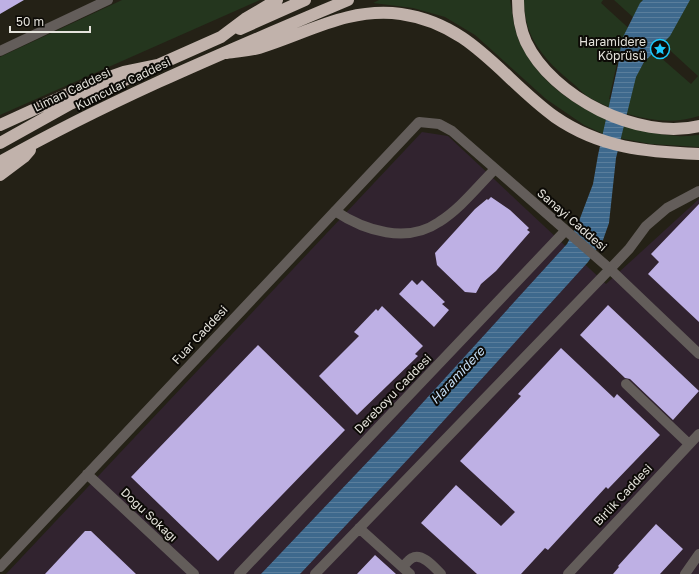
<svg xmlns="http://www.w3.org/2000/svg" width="699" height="574" font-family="'Golos Text',sans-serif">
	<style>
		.industrial { fill: #31232f }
		.green { fill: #24361e }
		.water { fill: url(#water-rules) }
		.building { fill: #beb0e4 }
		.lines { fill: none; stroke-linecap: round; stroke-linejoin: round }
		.minor { stroke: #635d5a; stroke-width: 10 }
		.highway { stroke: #c1b2ab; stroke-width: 12 }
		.labels { text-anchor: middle; stroke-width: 4; stroke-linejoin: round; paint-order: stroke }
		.poi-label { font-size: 12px; fill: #e5e3dc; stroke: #0c0a06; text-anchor: end }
		.street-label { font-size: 12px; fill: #e5e3dc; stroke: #0c0a06 }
		.water-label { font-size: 13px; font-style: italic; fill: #c2dbf2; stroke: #0c0a06 }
	</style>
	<defs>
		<pattern id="water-rules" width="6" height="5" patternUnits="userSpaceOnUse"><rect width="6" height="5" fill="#3e698d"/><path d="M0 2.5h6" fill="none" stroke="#5a7e9c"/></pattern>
	</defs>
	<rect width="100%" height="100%" fill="#242116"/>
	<path class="industrial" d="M 422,132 L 448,136 L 606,284 L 699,199 L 699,574 L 6,574 Z"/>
	<path class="green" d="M 122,0 L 260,0 L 0,115 L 0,57 Z
		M 379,0 L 510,0 C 513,16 514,33 522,47 C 550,102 619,132 678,136 C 685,137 692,135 699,135 L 699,147 L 651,144 L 608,136 L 584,125 L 546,99 L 475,35 L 445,17 L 413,8 L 373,3 Z
		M 524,0 L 603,0 L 601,3 L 635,34 L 619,54 L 609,99 L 627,102 L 635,77 L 652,50 L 691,84 L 698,76 L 662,43 L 689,0 L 699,0 L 699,116 C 663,128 622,115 590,98 C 585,95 580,90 576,86 C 560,73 544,59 534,41 C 527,29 524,13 524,0 Z
		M 614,0 L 643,0 L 641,2 L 635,19 Z"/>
	<path class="water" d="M 643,0 L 690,0 L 670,36 L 644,62 L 636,77 L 616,158 L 609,223 L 603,240 L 588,262 L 426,440 L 300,574 L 261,574 L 396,432 L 567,244 L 579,221 L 593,184 L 598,155 L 618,65 L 622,39 L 640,3 Z"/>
	<path class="building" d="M 0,0 L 24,0 L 0,14 Z
		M 491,197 L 510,210 L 529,228 L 527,230 L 530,232 L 496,271 L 481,284 L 476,293 L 465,292 L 437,265 L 435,253 L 475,209 L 487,199 L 488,200 Z
		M 699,204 L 699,322 L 648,274 L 659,262 L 651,254 Z
		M 412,280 L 417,285 L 422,280 L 445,302 L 442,304 L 449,310 L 434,327 L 399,294 Z
		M 608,305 L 699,391 L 673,420 L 630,379 L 625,378 L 580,335 Z
		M 382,306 L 423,346 L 415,354 L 418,356 L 357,415 L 319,376 L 359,336 L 354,332 L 376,309 L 378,311 Z
		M 258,345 L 345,430 L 218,561 L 131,477 Z
		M 561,348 L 614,398 L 617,394 L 660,435 L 608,489 L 606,487 L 548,550 L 545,548 L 521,574 L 477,574 L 421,523 L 456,485 L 501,526 L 515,512 L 460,461 L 521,396 L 518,394 Z
		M 656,524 L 683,549 L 660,574 L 613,574 L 619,567 L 618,566 Z
		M 85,531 L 91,531 L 136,574 L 45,574 Z
		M 375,555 L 396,574 L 357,574 Z"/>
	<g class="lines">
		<path class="minor" d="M 0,51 L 108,0
			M 335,211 C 365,231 407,244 439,222 C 461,208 477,187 495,169
			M 626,384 L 689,444
			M 87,474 L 194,574
			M 359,528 L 410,574
			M 0,567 L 419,122 L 439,124 L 452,131 L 610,269 L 699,354
			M 403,567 C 405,565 408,560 412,558 C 422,552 435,568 441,574
			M 239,574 L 565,231
			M 315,574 L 610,269 L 629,249 L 646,226 L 667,208 L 699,191
			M 568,574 L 699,434
			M 685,574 L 699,554"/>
		<path class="highway" d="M 518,0 C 518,14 520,29 526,42 C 552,97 639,141 699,126
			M 240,29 L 305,0
			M 226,53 C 237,51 248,51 259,48 C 308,33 348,7 401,14 C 472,24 502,79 555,117 C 600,148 646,152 699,154
			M 0,125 L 90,84 L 124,72 L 158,65 L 221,37 L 245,19 L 277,0
			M 0,143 L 70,104 L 129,78
			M 0,162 C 111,99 230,50 348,0
			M 0,175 L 24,157 L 30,150"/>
	</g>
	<defs>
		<symbol id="sight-ring" viewBox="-11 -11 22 22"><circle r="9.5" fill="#0c0a06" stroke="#1cc9fc" stroke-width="1.5"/><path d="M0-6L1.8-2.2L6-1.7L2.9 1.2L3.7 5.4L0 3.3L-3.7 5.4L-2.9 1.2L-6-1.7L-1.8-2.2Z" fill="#1cc9fc"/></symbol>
	</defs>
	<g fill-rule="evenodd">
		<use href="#sight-ring" x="649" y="38" width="22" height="22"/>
	</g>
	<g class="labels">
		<g class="poi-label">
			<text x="646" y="46">Haramidere<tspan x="646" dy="14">Köprüsü</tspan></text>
		</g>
		<g class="street-label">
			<text transform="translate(123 84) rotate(-26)" y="4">Kumcular Caddesi</text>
			<text transform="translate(72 90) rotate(-26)" y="4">Liman Caddesi</text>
			<text transform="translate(572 220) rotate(41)" y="4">Sanayi Caddesi</text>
			<text transform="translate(200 335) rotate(-47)" y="4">Fuar Caddesi</text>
			<text transform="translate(393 394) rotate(-46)" y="4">Dereboyu Caddesi</text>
			<text transform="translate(623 495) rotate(-47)" y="4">Birlik Caddesi</text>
			<text transform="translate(149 515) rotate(43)" y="4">Doğu Sokağı</text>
		</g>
		<g class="water-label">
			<text transform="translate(457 375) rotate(-47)" y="5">Haramidere</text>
		</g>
	</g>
	<path d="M10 26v6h80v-6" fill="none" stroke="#e5e3dc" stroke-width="2"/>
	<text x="16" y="26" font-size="12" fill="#e5e3dc" stroke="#0c0a06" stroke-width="3" paint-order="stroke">50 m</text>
</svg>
